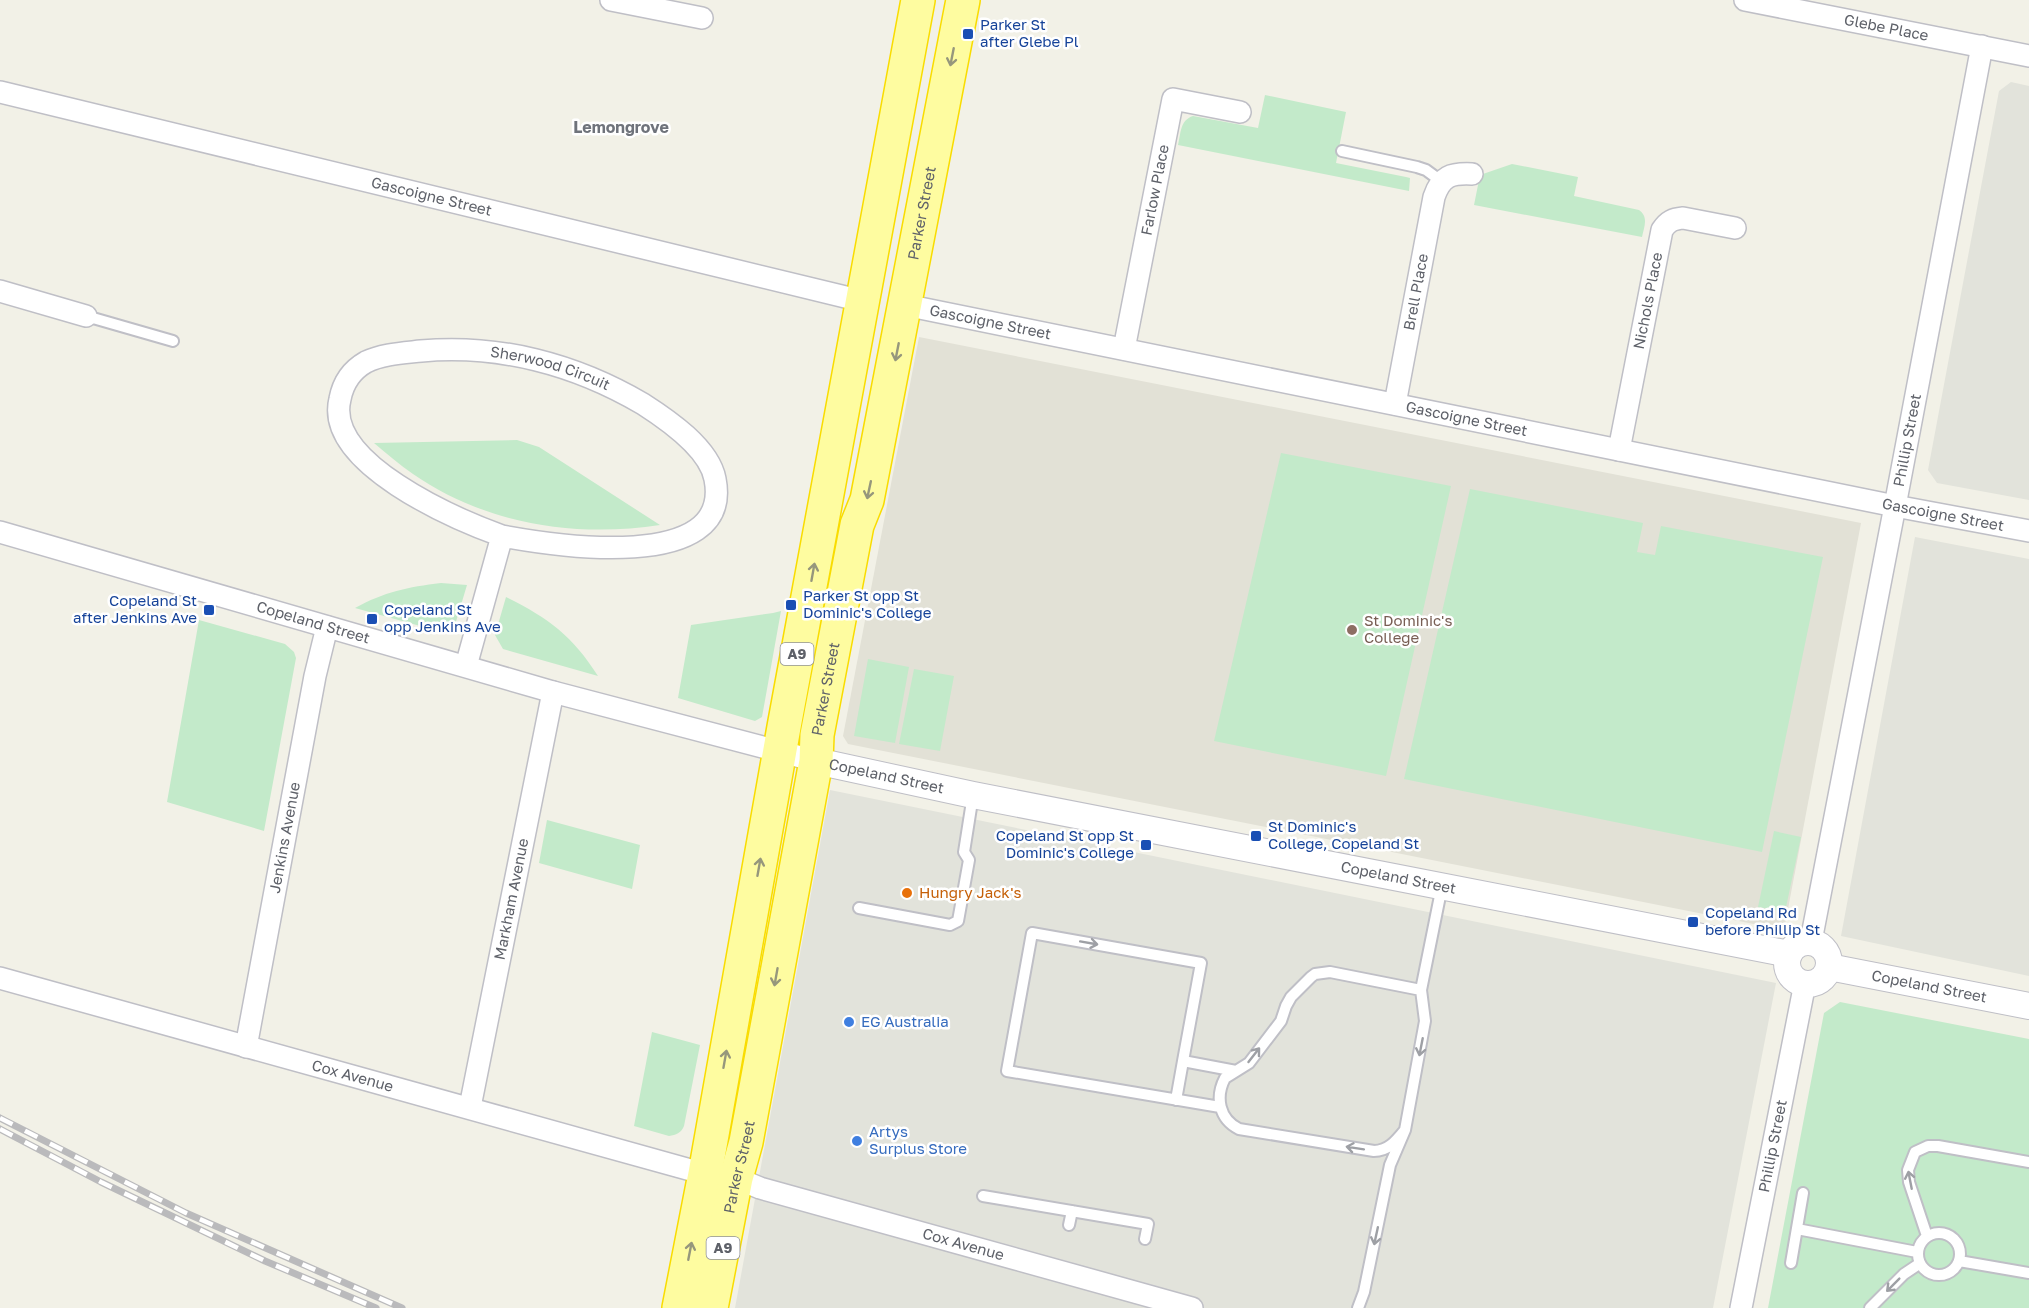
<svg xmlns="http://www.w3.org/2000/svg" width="2029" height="1308" font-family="'Golos Text',sans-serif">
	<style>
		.industrial { fill: #e2e3db }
		.education { fill: #e2e1d6 }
		.green { fill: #c3eaca }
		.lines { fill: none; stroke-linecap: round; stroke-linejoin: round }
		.service-casing { stroke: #bfbfc6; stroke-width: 14 }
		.minor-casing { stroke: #bfbfc6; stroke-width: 24 }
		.tertiary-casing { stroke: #bfbfc6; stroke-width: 28 }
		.trunk-casing { stroke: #f9dc00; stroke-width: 36 }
		.service { stroke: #fff; stroke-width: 10 }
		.minor { stroke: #fff; stroke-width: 21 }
		.tertiary { stroke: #fff; stroke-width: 26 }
		.trunk { stroke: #fefca0; stroke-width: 33 }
		.rail-casing { stroke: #bababc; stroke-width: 7 }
		.rail { stroke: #fff; stroke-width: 4.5; stroke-dasharray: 14; stroke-linecap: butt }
		.oneway { stroke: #96977c }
		.oneway2 { stroke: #9ea0a5 }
		.transit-dot { fill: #1a4fb4; stroke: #fff; stroke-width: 2 }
		.education-dot { fill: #8d6e63; stroke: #fff; stroke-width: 2 }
		.food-dot { fill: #e8710a; stroke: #fff; stroke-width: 2 }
		.shop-dot { fill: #3f7fe0; stroke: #fff; stroke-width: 2 }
		.labels { text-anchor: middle; stroke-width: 5; stroke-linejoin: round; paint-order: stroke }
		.shield { fill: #fff; stroke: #8e9096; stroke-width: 1.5 }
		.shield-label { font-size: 14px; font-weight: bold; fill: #5e6169 }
		.transit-label { font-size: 15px; fill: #164399; stroke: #fff; text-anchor: start }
		.street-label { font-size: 15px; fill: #5e6169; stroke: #fff }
		.education-label { font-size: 15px; fill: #785e54; stroke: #fff; text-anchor: start }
		.food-label { font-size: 15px; fill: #c56008; stroke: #fff; text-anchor: start }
		.shop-label { font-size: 15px; fill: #366cbe; stroke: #fff; text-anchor: start }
		.neighbourhood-label { font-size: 16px; font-weight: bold; fill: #6f737b; stroke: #fff }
	</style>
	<rect width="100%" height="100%" fill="#f2f1e7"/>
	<path class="industrial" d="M 2011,82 L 2029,86 L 2029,500 L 1937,483 L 1928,470 L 1999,91 Z
		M 1915,537 L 2029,559 L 2029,976 L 1841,936 Z
		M 830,790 L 1776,983 L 1713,1308 L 735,1308 Z"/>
	<path class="education" d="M 919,337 L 1861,523 L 1784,930 L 848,744 L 843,736 Z"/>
	<path class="green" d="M 1265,95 L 1346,112 L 1336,163 L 1406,177 L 1410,178 L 1409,191 L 1178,145 C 1181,133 1180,120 1193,116 L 1258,128 Z
		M 1512,164 L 1578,177 L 1574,196 L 1639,210 C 1649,217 1644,227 1642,237 L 1474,205 L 1480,175 Z
		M 517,440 L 539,447 L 660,525 C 575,538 485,524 413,474 C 400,465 387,454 374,443 Z
		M 1281,453 L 1451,486 L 1386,776 L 1214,741 Z
		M 1470,489 L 1643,523 L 1637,552 L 1655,555 L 1661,526 L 1823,557 L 1762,852 L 1404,779 Z
		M 441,583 L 467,585 L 455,625 L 442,632 L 355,608 C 384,592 408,587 441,583 Z
		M 506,597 C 548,618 572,635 598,676 L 503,649 L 495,635 Z
		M 781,611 L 762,717 L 755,721 L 678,698 L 691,625 L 773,613 Z
		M 199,620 L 285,644 L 294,652 L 296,658 L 264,831 L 167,802 Z
		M 868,659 L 909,667 L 895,743 L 854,736 Z
		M 914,669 L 954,676 L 940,751 L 899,744 Z
		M 547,820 L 640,845 L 632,889 L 539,863 Z
		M 1774,831 L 1801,837 L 1785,912 L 1758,907 Z
		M 1840,1002 L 2029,1039 L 2029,1308 L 1768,1308 L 1824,1013 Z
		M 652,1032 L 700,1045 L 684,1126 C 681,1133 676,1135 669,1136 L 634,1126 Z"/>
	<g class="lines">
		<defs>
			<path id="service" d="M 1342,151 L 1417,167 L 1426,170 L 1441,181
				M 86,316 L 173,341
				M 859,908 L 950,925 L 958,921 L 969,860 L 964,852 L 973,795
				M 1176,1100 L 1183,1061
				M 1220,1107 L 1007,1071 L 1032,933 L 1201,963 L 1183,1061 L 1236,1071
				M 1405,1130 C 1396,1141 1388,1151 1374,1151 L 1239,1129 C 1219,1119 1215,1097 1225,1078 L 1249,1063 L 1281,1021 L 1286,1006 L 1291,997 L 1311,977 L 1315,974 L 1330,972 L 1421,990
				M 983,1196 L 1148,1224 L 1145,1239
				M 1069,1225 L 1072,1211
				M 1797,1229 L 1917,1252
				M1918 1254a21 21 0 1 1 42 0a21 21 0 1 1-42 0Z
				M 1927,1236 L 1909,1182 L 1908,1170 L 1915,1152 L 1928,1146 L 1938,1146 L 2029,1162
				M 1959,1261 L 2029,1273
				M 1791,1263 L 1803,1193
				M 1358,1308 L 1364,1292 L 1390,1165 L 1405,1130 L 1425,1021 L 1421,990 L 1442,886
				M 1870,1308 L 1904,1274 L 1919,1264"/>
			<g id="minor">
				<path d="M 611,0 L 702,18"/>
				<path id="s1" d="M 1745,0 L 2029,56"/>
				<path id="s2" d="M 0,92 L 862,301"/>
				<path d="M 0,291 L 86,316"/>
				<path id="s3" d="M 905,305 L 1895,506 L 2029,531"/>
				<path id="s4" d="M 1124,349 L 1173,99 L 1240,112"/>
				<path id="s5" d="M 1395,404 L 1434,197 C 1441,176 1451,173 1472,174"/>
				<path id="s6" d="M 1619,450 L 1662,230 C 1668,221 1673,219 1683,218 L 1735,228"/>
				<path id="s7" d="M 0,532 L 553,692 L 816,761"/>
				<path id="s8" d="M 466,666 L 502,536 C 455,519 324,463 340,399 C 343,383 352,370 366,362 C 382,354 403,353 421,351 C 499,344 575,364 643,404 C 668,420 709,448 715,479 C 734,575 551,545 502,536"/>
				<path id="s9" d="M 1811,941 L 1895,506 L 1982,46"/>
				<path id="s10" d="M 0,978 C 235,1044 470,1108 705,1174"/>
				<path id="s11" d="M 246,1047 L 315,676 L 327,627"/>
				<path id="s12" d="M 470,1107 L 553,692"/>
				<path id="s13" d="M 736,1178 L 760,1188 L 1192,1308"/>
				<path id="s14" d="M 1741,1308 L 1805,983"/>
			</g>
			<g id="tertiary">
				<path id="s15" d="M 816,761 L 973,795 L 1789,954"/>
				<circle cx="1808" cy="963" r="21"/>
				<path id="s16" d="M 1829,967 L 2029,1006"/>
			</g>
			<g id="trunk">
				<path d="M 679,1308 L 705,1174 L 784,727 L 918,0"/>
				<path id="s17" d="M 711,1308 L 736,1178 L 746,1142 L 816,761 L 817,735 L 857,525 L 867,500 L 963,0"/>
			</g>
		</defs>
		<use href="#service" class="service-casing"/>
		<use href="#minor" class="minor-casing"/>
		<use href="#tertiary" class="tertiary-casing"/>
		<use href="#trunk" class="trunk-casing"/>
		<use href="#service" class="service"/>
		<use href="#minor" class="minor"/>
		<use href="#tertiary" class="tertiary"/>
		<use href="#trunk" class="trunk"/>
		<defs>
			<path id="rail" d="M 0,1118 L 186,1213 L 402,1308
				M 0,1129 L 101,1182 L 265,1261 L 376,1308"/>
		</defs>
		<use href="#rail" class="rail-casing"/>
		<use href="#rail" class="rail"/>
	</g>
	<defs><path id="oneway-shaft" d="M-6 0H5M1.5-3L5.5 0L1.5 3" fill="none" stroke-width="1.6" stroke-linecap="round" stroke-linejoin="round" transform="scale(1.5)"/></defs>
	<g class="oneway">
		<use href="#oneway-shaft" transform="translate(952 57) rotate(101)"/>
		<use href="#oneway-shaft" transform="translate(897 352) rotate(101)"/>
		<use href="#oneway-shaft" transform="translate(869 490) rotate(102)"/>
		<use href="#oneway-shaft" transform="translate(813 572) rotate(-80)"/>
		<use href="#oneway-shaft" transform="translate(759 867) rotate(-80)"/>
		<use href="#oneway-shaft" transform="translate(776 977) rotate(100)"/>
		<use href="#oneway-shaft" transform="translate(725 1059) rotate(-80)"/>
		<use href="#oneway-shaft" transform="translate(690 1251) rotate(-79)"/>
	</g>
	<g class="oneway2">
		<use href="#oneway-shaft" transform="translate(1089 943) rotate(10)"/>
		<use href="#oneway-shaft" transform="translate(1421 1047) rotate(101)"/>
		<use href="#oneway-shaft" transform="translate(1254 1055) rotate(-52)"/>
		<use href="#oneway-shaft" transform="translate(1355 1148) rotate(-171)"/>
		<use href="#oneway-shaft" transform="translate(1910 1180) rotate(-101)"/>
		<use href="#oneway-shaft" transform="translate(1376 1236) rotate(102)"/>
		<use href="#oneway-shaft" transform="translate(1893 1285) rotate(135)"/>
	</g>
	<g class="transit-dot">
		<rect x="962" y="28" width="12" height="12" rx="3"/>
		<rect x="785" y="599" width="12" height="12" rx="3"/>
		<rect x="203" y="604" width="12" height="12" rx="3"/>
		<rect x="366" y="613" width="12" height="12" rx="3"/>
		<rect x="1250" y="830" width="12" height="12" rx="3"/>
		<rect x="1140" y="839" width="12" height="12" rx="3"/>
		<rect x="1687" y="916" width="12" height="12" rx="3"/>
	</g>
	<circle class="education-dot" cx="1352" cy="630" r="6"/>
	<circle class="food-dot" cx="907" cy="893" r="6"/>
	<g class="shop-dot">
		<circle cx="849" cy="1022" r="6"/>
		<circle cx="857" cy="1141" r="6"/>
	</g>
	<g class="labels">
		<g class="shield">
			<rect x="780.5" y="643" width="33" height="22" rx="4.5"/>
			<rect x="706.5" y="1237" width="33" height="22" rx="4.5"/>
		</g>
		<g class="shield-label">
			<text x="797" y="659">A9</text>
			<text x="723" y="1253">A9</text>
		</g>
		<g class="transit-label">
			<text x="980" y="30">Parker St<tspan x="980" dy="17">after Glebe Pl</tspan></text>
			<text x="803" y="601">Parker St opp St<tspan x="803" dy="17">Dominic's College</tspan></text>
			<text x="197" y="606" text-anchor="end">Copeland St<tspan x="197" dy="17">after Jenkins Ave</tspan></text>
			<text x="384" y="615">Copeland St<tspan x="384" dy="17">opp Jenkins Ave</tspan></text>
			<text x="1268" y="832">St Dominic's<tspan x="1268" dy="17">College, Copeland St</tspan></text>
			<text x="1134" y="841" text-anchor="end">Copeland St opp St<tspan x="1134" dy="17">Dominic's College</tspan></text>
			<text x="1705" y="918">Copeland Rd<tspan x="1705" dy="17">before Phillip St</tspan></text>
		</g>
		<g class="street-label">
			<text dy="5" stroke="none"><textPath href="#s1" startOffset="144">Glebe Place</textPath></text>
			<text dy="5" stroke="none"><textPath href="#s4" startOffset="162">Farlow Place</textPath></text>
			<text dy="5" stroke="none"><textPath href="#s2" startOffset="444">Gascoigne Street</textPath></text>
			<text dy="5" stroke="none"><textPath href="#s17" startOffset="1116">Parker Street</textPath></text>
			<text dy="5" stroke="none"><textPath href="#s5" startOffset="114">Brell Place</textPath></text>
			<text dy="5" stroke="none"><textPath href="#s6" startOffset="152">Nichols Place</textPath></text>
			<text dy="5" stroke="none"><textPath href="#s3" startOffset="87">Gascoigne Street</textPath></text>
			<text dy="5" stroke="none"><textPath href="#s8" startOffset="596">Sherwood Circuit</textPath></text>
			<text dy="5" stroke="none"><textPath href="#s3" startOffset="573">Gascoigne Street</textPath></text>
			<text dy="5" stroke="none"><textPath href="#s9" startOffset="510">Phillip Street</textPath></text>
			<text dy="5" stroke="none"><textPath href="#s3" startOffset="1059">Gascoigne Street</textPath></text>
			<text dy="5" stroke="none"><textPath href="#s7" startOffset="326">Copeland Street</textPath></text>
			<text dy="5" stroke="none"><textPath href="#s17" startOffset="630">Parker Street</textPath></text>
			<text dy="5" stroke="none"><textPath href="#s15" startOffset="72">Copeland Street</textPath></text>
			<text dy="5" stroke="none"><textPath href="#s11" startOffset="213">Jenkins Avenue</textPath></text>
			<text dy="5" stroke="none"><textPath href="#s15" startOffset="594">Copeland Street</textPath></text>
			<text dy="5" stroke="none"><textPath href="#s12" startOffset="212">Markham Avenue</textPath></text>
			<text dy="5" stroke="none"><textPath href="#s16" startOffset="102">Copeland Street</textPath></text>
			<text dy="5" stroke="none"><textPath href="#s10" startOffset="366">Cox Avenue</textPath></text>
			<text dy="5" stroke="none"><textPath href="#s14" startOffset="165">Phillip Street</textPath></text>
			<text dy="5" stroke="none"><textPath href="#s17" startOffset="144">Parker Street</textPath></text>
			<text dy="5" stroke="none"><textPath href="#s13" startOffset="237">Cox Avenue</textPath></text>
		</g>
		<g class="education-label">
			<text x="1364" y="626">St Dominic's<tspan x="1364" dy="17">College</tspan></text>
		</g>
		<g class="food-label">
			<text x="919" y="898">Hungry Jack's</text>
		</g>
		<g class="shop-label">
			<text x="861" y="1027">EG Australia</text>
			<text x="869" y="1137">Artys<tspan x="869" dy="17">Surplus Store</tspan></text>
		</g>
		<g class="neighbourhood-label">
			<text x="621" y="133">Lemongrove</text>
		</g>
	</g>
</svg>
